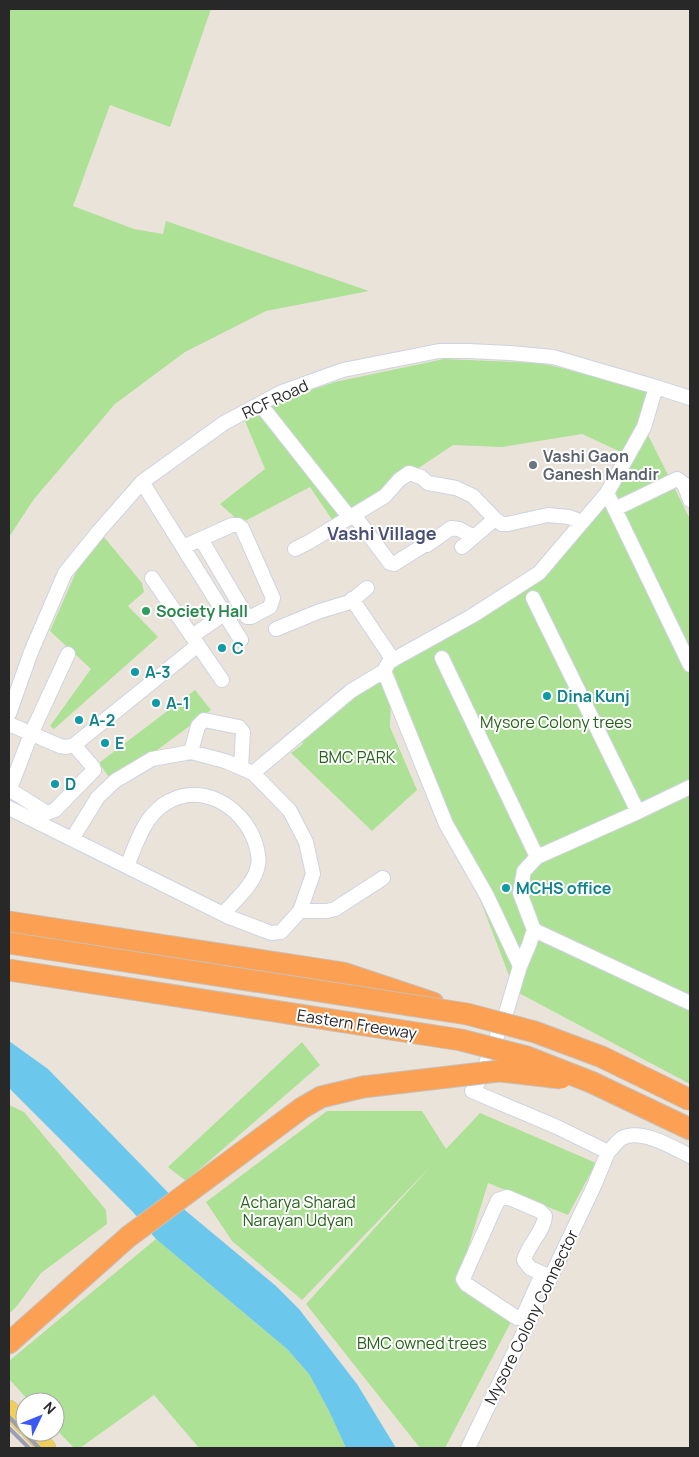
<svg xmlns="http://www.w3.org/2000/svg" width="699" height="1457" font-family="Manrope,sans-serif">
	<style>
		.green { fill: #ade196 }
		.water { fill: #6cc7ec }
		.lines { fill: none; stroke-linecap: round; stroke-linejoin: round }
		.minor-casing { stroke: #cfd2e1; stroke-width: 16 }
		.major-casing { stroke: #c3c3c3; stroke-width: 19 }
		.highway-casing { stroke: #c3c3c3; stroke-width: 23 }
		.minor { stroke: #fff; stroke-width: 14 }
		.major { stroke: #eecf5a; stroke-width: 18 }
		.highway { stroke: #fca053; stroke-width: 21 }
		.rail { stroke: #9c9fb2; stroke-width: 4 }
		.highway-bridge-casing { stroke: #c3c3c3; stroke-width: 23; stroke-linecap: butt }
		.highway-bridge { stroke: #fca053; stroke-width: 21 }
		.worship-dot { fill: #6b7280; stroke: #fff; stroke-width: 2 }
		.leisure-dot { fill: #2e9e5b; stroke: #fff; stroke-width: 2 }
		.culture-dot { fill: #0f9aa8; stroke: #fff; stroke-width: 2 }
		.labels { text-anchor: middle; stroke-width: 4; stroke-linejoin: round; paint-order: stroke }
		.street-label { font-size: 16px; fill: #282828; stroke: #fff }
		.worship-label { font-size: 16px; font-weight: bold; fill: #5b616d; stroke: #fff; text-anchor: start }
		.leisure-label { font-size: 16px; font-weight: bold; fill: #27864d; stroke: #fff; text-anchor: start }
		.culture-label { font-size: 16px; font-weight: bold; fill: #0d838f; stroke: #fff; text-anchor: start }
		.park-label { font-size: 16px; fill: #27631a; stroke: #fff }
		.neighbourhood-label { font-size: 18px; font-weight: bold; fill: #495077; stroke: #fff }
	</style>
	<rect width="100%" height="100%" fill="#eae3d9"/>
	<path class="green" d="M 9,9 L 211,9 L 170,127 L 110,105 L 73,206 L 134,229 L 163,234 L 166,221 L 369,291 L 266,311 L 185,352 L 115,404 L 34,499 L 9,537 Z
		M 444,359 L 541,363 L 649,390 L 638,425 L 621,452 L 582,434 L 502,447 L 453,445 L 335,524 L 310,487 L 241,523 L 220,504 L 265,469 L 245,421 L 279,401 L 335,382 Z
		M 646,431 L 690,519 L 690,1084 L 515,991 L 392,669 L 390,727 L 417,790 L 372,831 L 291,753 L 303,744 L 302,741 L 391,667 L 539,573 Z
		M 104,537 L 142,583 L 144,592 L 128,606 L 158,637 L 54,729 L 50,726 L 91,669 L 50,631 L 76,572 Z
		M 195,690 L 211,710 L 113,783 L 99,763 Z
		M 302,1042 L 320,1065 L 186,1181 L 168,1167 Z
		M 9,1105 L 24,1112 L 106,1210 L 107,1224 L 41,1273 L 17,1306 L 9,1314 Z
		M 327,1111 L 422,1111 L 446,1149 L 480,1113 L 596,1163 L 568,1215 L 488,1183 L 457,1284 L 512,1320 L 445,1448 L 420,1448 L 306,1304 L 431,1166 L 302,1300 L 232,1241 L 206,1202 Z
		M 156,1239 L 287,1349 L 309,1374 L 328,1409 L 346,1448 L 199,1448 L 154,1395 L 80,1448 L 74,1448 L 55,1428 L 55,1402 L 30,1402 L 9,1379 L 9,1361 Z"/>
	<path class="water" d="M 9,1041 L 48,1069 L 186,1211 L 276,1286 L 299,1309 L 357,1384 L 396,1448 L 346,1448 L 328,1409 L 309,1374 L 287,1349 L 156,1239 L 132,1211 L 9,1088 Z"/>
	<g class="lines">
		<defs>
			<path id="minor" d="M 260,404 L 350,518
				M 142,482 L 241,640
				M 607,493 L 690,665
				M 615,509 L 677,479 L 684,484 L 690,500
				M 354,515 L 390,563 L 394,564 L 424,545 L 427,545 L 451,528 L 459,529 L 474,537
				M 183,547 L 201,539 L 232,525 L 238,525 L 242,528 L 273,598 L 270,607 L 251,617 L 247,617 L 201,539
				M 462,547 L 495,519 L 502,524 L 508,524 L 548,515 L 569,517 L 582,522
				M 295,549 L 309,542 L 385,496 L 399,480 L 409,473 L 421,477 L 428,483 L 456,488 L 473,496 L 495,519
				M 152,578 L 222,680
				M 533,598 L 638,812 L 690,787
				M 352,599 L 393,660
				M 276,629 L 320,611 L 350,602 L 367,588
				M 192,636 L 224,614
				M 68,654 L 31,734 L 11,786 L 12,791 L 47,813 L 55,810 L 94,770 L 93,767 L 74,745
				M 442,658 L 537,857
				M 9,714 L 31,652 L 65,573 L 99,531 L 142,482 L 224,423 L 282,392 L 343,370 L 439,351 L 468,351 L 510,353 L 553,357 L 656,387 L 690,398
				M 9,724 L 60,746 L 66,747 L 74,745 L 198,645
				M 191,752 L 198,726 L 204,720 L 239,727 L 243,732 L 241,768
				M 253,773 L 351,691 L 384,671
				M 9,808 L 229,917 L 271,933 L 281,932 L 300,911 L 313,874 L 306,842 L 290,811 L 253,773 L 225,761 L 191,752 L 152,759 L 115,781 L 98,797 L 72,839
				M 638,812 L 537,857 L 524,871 L 520,893 L 534,930 L 690,1003
				M 127,866 C 136,845 143,819 163,805 C 199,780 242,805 255,842 C 257,849 260,857 258,865 C 255,884 236,899 223,914
				M 300,911 L 327,911 L 335,909 L 383,878
				M 534,930 L 529,945 L 520,966 L 506,1013 L 479,1081 L 472,1091 L 557,1127 L 608,1152 C 613,1148 617,1141 622,1138 C 641,1128 672,1147 690,1156
				M 520,966 L 487,896 L 446,824 L 384,671 L 389,662 L 472,616 L 539,573 L 607,493 L 644,427 L 656,387
				M 542,1274 L 525,1312 L 522,1317 L 517,1318 L 466,1284 L 463,1279 L 498,1200 L 507,1197 L 540,1211 L 545,1216 C 544,1232 528,1244 524,1260 L 530,1268 L 551,1277
				M 547,1285 L 594,1186 L 608,1152
				M 468,1448 L 536,1307"/>
			<path id="major" d="M 9,1409 L 25,1426
				M 31,1432 L 47,1448"/>
			<path id="highway" d="M 9,922 L 343,973 L 433,1003
				M 591,1082 L 690,1129
				M 9,1343 L 128,1237 L 302,1108 L 321,1097 L 363,1087"/>
		</defs>
		<use href="#minor" class="minor-casing"/>
		<use href="#major" class="major-casing"/>
		<use href="#highway" class="highway-casing"/>
		<use href="#minor" class="minor"/>
		<use href="#major" class="major"/>
		<use href="#highway" class="highway"/>
		<path class="rail" d="M 9,1417 L 39,1448
			M 9,1428 L 29,1448"/>
		<defs>
			<path id="highway-bridge" d="M 9,943 L 467,1014 L 535,1032 L 602,1057 L 690,1100
				M 9,970 L 461,1040 L 527,1057 L 591,1082
				M 363,1087 L 499,1071 L 561,1078"/>
		</defs>
		<use href="#highway-bridge" class="highway-bridge-casing"/>
		<use href="#highway-bridge" class="highway-bridge"/>
	</g>
	<circle class="worship-dot" cx="533" cy="465" r="5"/>
	<circle class="leisure-dot" cx="146" cy="611" r="5"/>
	<g class="culture-dot">
		<circle cx="222" cy="648" r="5"/>
		<circle cx="135" cy="672" r="5"/>
		<circle cx="547" cy="696" r="5"/>
		<circle cx="156" cy="703" r="5"/>
		<circle cx="79" cy="720" r="5"/>
		<circle cx="105" cy="743" r="5"/>
		<circle cx="55" cy="784" r="5"/>
		<circle cx="506" cy="888" r="5"/>
	</g>
	<g class="labels">
		<g class="street-label">
			<text transform="translate(275 399) rotate(-25)" y="6">RCF Road</text>
			<text transform="translate(357 1024) rotate(9)" y="6">Eastern Freeway</text>
			<text transform="translate(531 1317) rotate(-64)" y="6">Mysore Colony Connector</text>
		</g>
		<g class="worship-label">
			<text x="543" y="462">Vashi Gaon<tspan x="543" dy="18">Ganesh Mandir</tspan></text>
		</g>
		<g class="leisure-label">
			<text x="156" y="617">Society Hall</text>
		</g>
		<g class="culture-label">
			<text x="232" y="654">C</text>
			<text x="145" y="678">A-3</text>
			<text x="557" y="702">Dina Kunj</text>
			<text x="166" y="709">A-1</text>
			<text x="89" y="726">A-2</text>
			<text x="115" y="749">E</text>
			<text x="65" y="790">D</text>
			<text x="516" y="894">MCHS office</text>
		</g>
		<g class="park-label">
			<text x="556" y="728">Mysore Colony trees</text>
			<text x="357" y="763">BMC PARK</text>
			<text x="298" y="1208">Acharya Sharad<tspan x="298" dy="18">Narayan Udyan</tspan></text>
			<text x="422" y="1349">BMC owned trees</text>
		</g>
		<g class="neighbourhood-label">
			<text x="382" y="540">Vashi Village</text>
		</g>
	</g>
	<rect width="699" height="1457" fill="none" stroke="#282828" stroke-width="20"/>
	<g transform="translate(40 1417) rotate(47)"><circle r="24" fill="#ffffff" stroke="#a9a9a9"/>
	<path d="M0-4L9 19L0 12L-9 19Z" fill="#3a58f7"/>
	<text y="-8" font-size="14" font-weight="bold" text-anchor="middle" fill="#282828">N</text>
	</g>
</svg>
